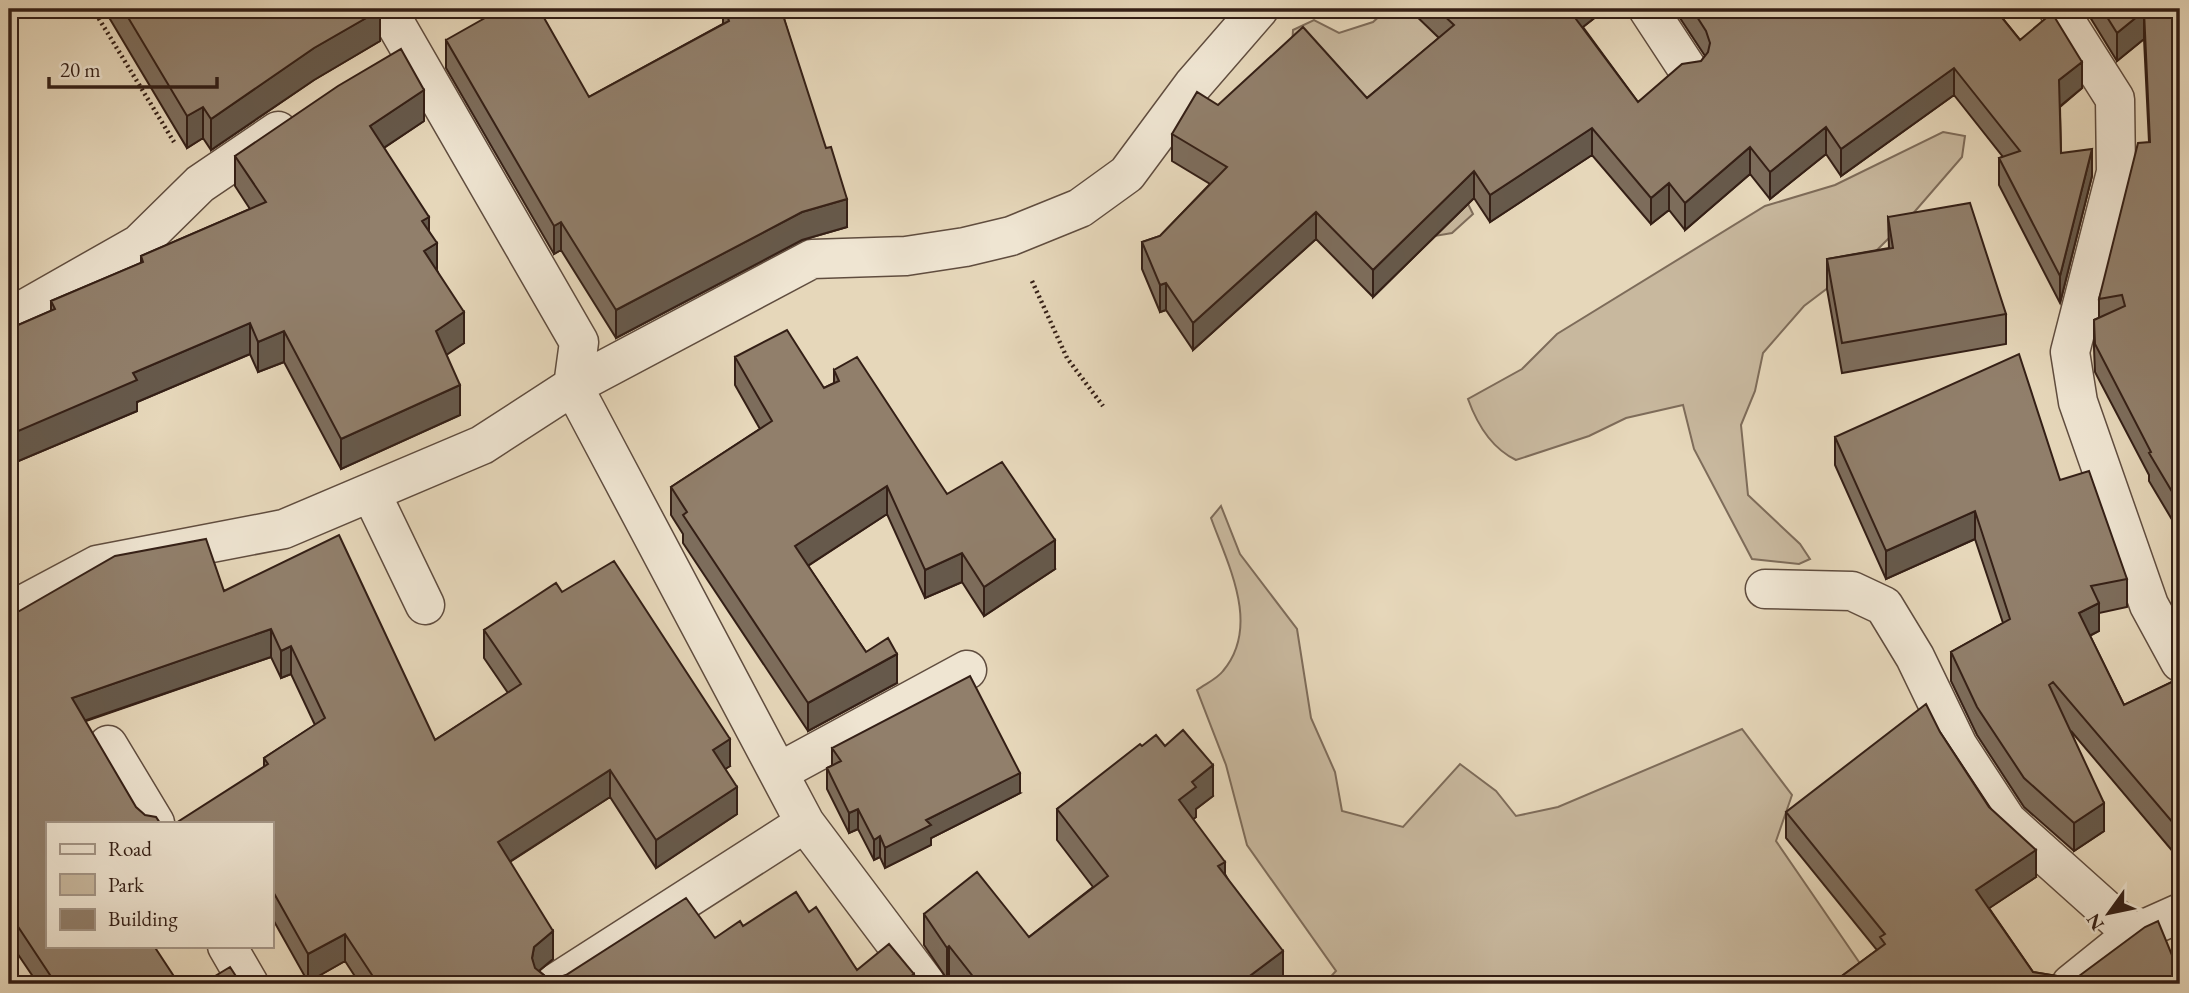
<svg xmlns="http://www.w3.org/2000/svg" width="2189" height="993" font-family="'EB Garamond',serif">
<rect width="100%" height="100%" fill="#e6d7ba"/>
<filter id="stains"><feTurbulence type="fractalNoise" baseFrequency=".00286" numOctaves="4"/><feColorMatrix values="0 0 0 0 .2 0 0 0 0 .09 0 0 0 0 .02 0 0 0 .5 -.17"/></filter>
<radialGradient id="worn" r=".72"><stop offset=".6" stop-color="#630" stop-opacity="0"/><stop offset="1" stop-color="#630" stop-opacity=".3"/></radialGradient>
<path fill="#c8b89e" stroke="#7e6c5a" stroke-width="2" d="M1400 9H1413L1433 20 1446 47 1460 188 1473 214 1452 233 1435 236 1372 111 1352 81 1315 54 1292 48 1293 30 1314 20 1339 33 1373 22 1384 12Z
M1943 132 1965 136 1962 157 1910 217 1874 253 1804 306 1763 353 1755 391 1741 425 1748 495 1800 544 1810 559 1799 564 1752 559 1694 449 1683 405 1626 418 1589 436 1516 460C1491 448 1477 424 1468 399L1522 369 1557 334 1765 206 1835 185Z
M1221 506 1240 554 1297 629 1311 718 1335 772 1342 811 1403 827 1460 764 1496 791 1516 816 1558 807 1742 729 1792 795 1776 841 1870 978 1862 984H1324L1336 971 1247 845 1226 765 1197 690C1205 684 1217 679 1223 671 1261 626 1228 565 1211 518Z"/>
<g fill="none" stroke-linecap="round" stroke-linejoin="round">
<g stroke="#604d3f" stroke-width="41">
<path id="minor" d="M387 9 579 342 573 386 805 823 926 984
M1648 9 1688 70
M2058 9 2115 99 2116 172 2070 352 2078 402 2149 605 2180 662
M28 307 139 244 200 184 278 131
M371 493 425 605
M1765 589 1852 591 1884 606 1915 657 1958 746 2007 821 2133 934
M9 612 97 565 284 529 482 445 573 386 812 259 906 256 965 247 1011 236 1080 208 1127 174 1193 85 1259 9
M108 745 155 823
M779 772 967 670
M227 946 249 984
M554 984 805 823
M2071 984 2133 934 2180 913"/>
</g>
<path stroke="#341f16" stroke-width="4.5" stroke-dasharray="2 3.5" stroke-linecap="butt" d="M93 9 174 142
M1032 281 1067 358 1103 406"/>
<use href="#minor" stroke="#efe5d2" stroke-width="38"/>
</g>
<path fill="#7d6d5c" stroke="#341f16" stroke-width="2" d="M104 9H380V41L314 80 211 150 203 138 187 148Z
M723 9H781L847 227 802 240 616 338 561 250 554 254 446 68V40L589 97 723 24Z
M1409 9H1606L1583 27 1638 102 1701 61 1705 56 1674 9H1995L2020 40 2082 88 2060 107 2061 153 2092 176 2060 303 1999 185V158L2003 157 1954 95 1841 176 1826 154 1770 199 1750 174 1685 230 1669 210 1651 224 1592 155 1490 222 1474 198 1373 297 1316 239 1193 350 1166 310 1160 312 1142 269V242L1160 236 1210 184 1172 161V134L1218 105 1367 98 1439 38Z
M2085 9H2180V533L2149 481V475L2095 372 2094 348V320L2099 318V299L2149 142 2144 39 2117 61Z
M424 121 384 148 429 231 437 270 464 343 446 354 460 415 341 469 284 362 258 372 250 354 137 402V411L9 465V329L51 311V301L141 263V256L250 209 235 186V156Z
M1888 217 2006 314V344L1842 373 1827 289V259L1889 248Z
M735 357 824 388 834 383V370L947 494 1055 569 984 616 962 582 925 598 887 514 808 566 866 652 897 683 808 731 683 543V534L671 515V487L760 429 735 385Z
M1835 437 2060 480 2127 579V607L2099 613V631L2090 636 2124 705 2180 678V860L2071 731 2104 831 2074 851 2024 807 1977 735 1951 681V652L2003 623 1975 539 1886 579 1835 465Z
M224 591 435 740 508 693 484 658V630L562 592 730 766 725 769 737 814 656 868 610 797 510 862 553 959 539 971 545 976 556 978 715 938 743 926 809 912 857 970 914 984H360L345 961 308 982 271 916V823L264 766V758L315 725 291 674 281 678 271 657 86 721 47 823 179 984H38L9 941V617Z
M1940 732 2036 877 1989 908 2033 972 2075 979 2174 984H1831L1877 950 1786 838V812Z
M1142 746H1165L1213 796 1196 809V817L1193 819 1225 874 1283 982 1279 984H955L949 977 947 979 924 945V914L1029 937 1093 887 1057 840V809Z
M832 748 1020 793 931 838V845L885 868 880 857 874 860 858 829 849 833 827 789V768L832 766Z"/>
<path fill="#66594b" stroke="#341f16" stroke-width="2" d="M1573 9H1606L1570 37V11Z
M380 10V41L314 80 211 150V119L314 48Z
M2144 11V39L2117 61V33Z
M2082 62V88L2059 107V80Z
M1954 68V95L1841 176V149Z
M424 90V121L370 157V126Z
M203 107V138L187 148V116Z
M1826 127V154L1770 199V172Z
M1592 128V155L1490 222V195Z
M1750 147V174L1685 230V203Z
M2092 149V176L2060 303V276Z
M1474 171V198L1373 297V270Z
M1669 183V210L1651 224V198Z
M847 199V227L802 240 616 338V310L802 212Z
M1316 212V239L1193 350V323Z
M429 217V247L422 221Z
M561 222V250L554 254V226Z
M437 243V273L424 251Z
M1166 283V310L1160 312V285Z
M464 312V343L436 362V331Z
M250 323V354L137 402V411L9 465V435L133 373Z
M284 331V362L258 372V342Z
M460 385V415L341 469V439Z
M887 486V514L795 574V546Z
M1975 511V539L1886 579V551Z
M1055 540V569L984 616V587Z
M962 553V582L925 598V570Z
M2099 603V631L2079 641V613Z
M271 629V657L72 725V698Z
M291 646V674L281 678V651Z
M897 654V683L808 731V703Z
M730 739V766L713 777V750Z
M1213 765V796L1196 809V817L1179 830V800L1192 782Z
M610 770V797L498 869V842Z
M1020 773V793L931 838V845L885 868V848L926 820Z
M737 787V814L656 868V840Z
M2104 803V831L2074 851V823Z
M858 809V829L849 833V813Z
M880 836V857L874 860V840Z
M2036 850V877L1976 917V890Z
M1225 862V892L1218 866Z
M553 931V959L534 975 532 958 534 947Z
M345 934V961L308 982V954Z
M949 946V977L947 979V948Z
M1283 951V982L1279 984H1239Z
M914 974V984H900Z"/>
<path fill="#917f6b" stroke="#341f16" stroke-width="2" d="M123 9H380V10L314 48 211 119 203 107 187 116Z
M501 9H539L589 97 729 21 725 9H781L826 148 831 147 847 199 802 212 616 310 561 222 554 226 446 40Z
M1437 9H1573L1570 11 1638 102 1682 64 1701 61 1708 52 1710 43 1706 31 1692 9H1995L2020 40 2052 13 2082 62 2059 80 2061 153 2092 149 2060 276 1999 158 2020 151 1954 68 1841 149 1826 127 1770 172 1750 147 1685 203 1669 183 1651 198 1592 128 1490 195 1474 171 1373 270 1316 212 1193 323 1166 283 1160 285 1142 242 1160 236 1227 167 1172 134 1197 92 1218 105 1303 27 1367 98 1454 25Z
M2102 9H2180V505L2149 453 2151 452 2095 344 2094 320 2125 306 2122 295 2099 299 2138 143 2150 142 2144 11 2117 33Z
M401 49 424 90 370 126 429 217 422 221 437 243 424 251 464 312 436 331 460 385 341 439 284 331 258 342 250 323 133 373 137 380 9 435V329L55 309 51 301 143 262 141 256 266 202 235 156 338 86Z
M1970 203 2006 314 1842 343 1827 259 1893 248 1888 217Z
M787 330 824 388 839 381 834 370 857 357 947 494 1002 462 1055 540 984 587 962 553 925 570 887 486 795 546 866 652 888 638 897 654 808 703 683 515 687 512 671 487 772 421 735 357Z
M2019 354 2060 480 2089 471 2127 579 2091 586 2099 603 2079 613 2124 705 2180 678V831L2053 682 2049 685 2104 803 2074 823 2024 778 1977 707 1951 652 2010 619 1975 511 1886 551 1835 437Z
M339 535 435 740 521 684 484 630 556 583 562 592 614 561 730 739 713 750 737 787 656 840 610 770 498 842 553 931 534 947 532 958 535 968 545 976 556 978 566 975 686 898 715 938 740 921 743 926 796 892 809 912 816 907 857 970 889 944 914 974 900 984H378L345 934 308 954 271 888V823H176L268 764 264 758 325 718 291 646 281 651 271 629 72 698 136 807 145 815 156 817 160 823H47V946H154L179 984H56L9 913V617L115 556 206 539 224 591Z
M970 676 1020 773 926 820 931 825 885 848 880 836 874 840 858 809 849 813 827 768 841 761 832 748Z
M1926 704 1940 732 1989 807 2036 850 1976 890 2033 972 2075 979 2145 927 2158 921 2174 960 2173 984H1831L1885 944 1880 937 1885 934 1786 812Z
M1183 730 1213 765 1192 782 1196 787 1179 800 1225 862 1218 866 1283 951 1239 984H979L949 946 947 948 924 914 977 872 1029 937 1108 876 1057 809 1140 744 1142 746 1156 735 1165 746Z
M230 967 241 984H202Z"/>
<rect width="2189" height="993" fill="none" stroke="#e6d7ba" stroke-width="35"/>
<rect x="10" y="10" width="2168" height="972" fill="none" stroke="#341f16" stroke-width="3.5"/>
<rect x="18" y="18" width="2154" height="958" fill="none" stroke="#341f16" stroke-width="2"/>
<rect x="46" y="822" width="228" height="126" fill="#efe5d2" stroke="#a49687" stroke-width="2"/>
<rect x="60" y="844" width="35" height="10" fill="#efe5d2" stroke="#a49687" stroke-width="2"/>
<text x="108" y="856" font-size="21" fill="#341f16">Road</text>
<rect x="60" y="874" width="35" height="21" fill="#c8b89e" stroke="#a49687" stroke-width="2"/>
<text x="108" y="892" font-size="21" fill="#341f16">Park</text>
<rect x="60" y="909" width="35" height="21" fill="#917f6b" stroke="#a49687" stroke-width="2"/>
<text x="108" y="926" font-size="21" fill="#341f16">Building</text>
<g transform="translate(2109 913) rotate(237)" stroke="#efe5d2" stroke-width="5" paint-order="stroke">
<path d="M0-5L12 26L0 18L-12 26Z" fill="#341f16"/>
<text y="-10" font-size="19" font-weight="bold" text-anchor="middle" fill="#341f16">N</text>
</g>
<path d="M49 77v10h168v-10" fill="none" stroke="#341f16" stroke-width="3.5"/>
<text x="60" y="77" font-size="21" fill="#341f16" stroke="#efe5d2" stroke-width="5" paint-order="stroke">20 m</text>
<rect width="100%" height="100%" filter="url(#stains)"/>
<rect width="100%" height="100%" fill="url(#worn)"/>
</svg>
